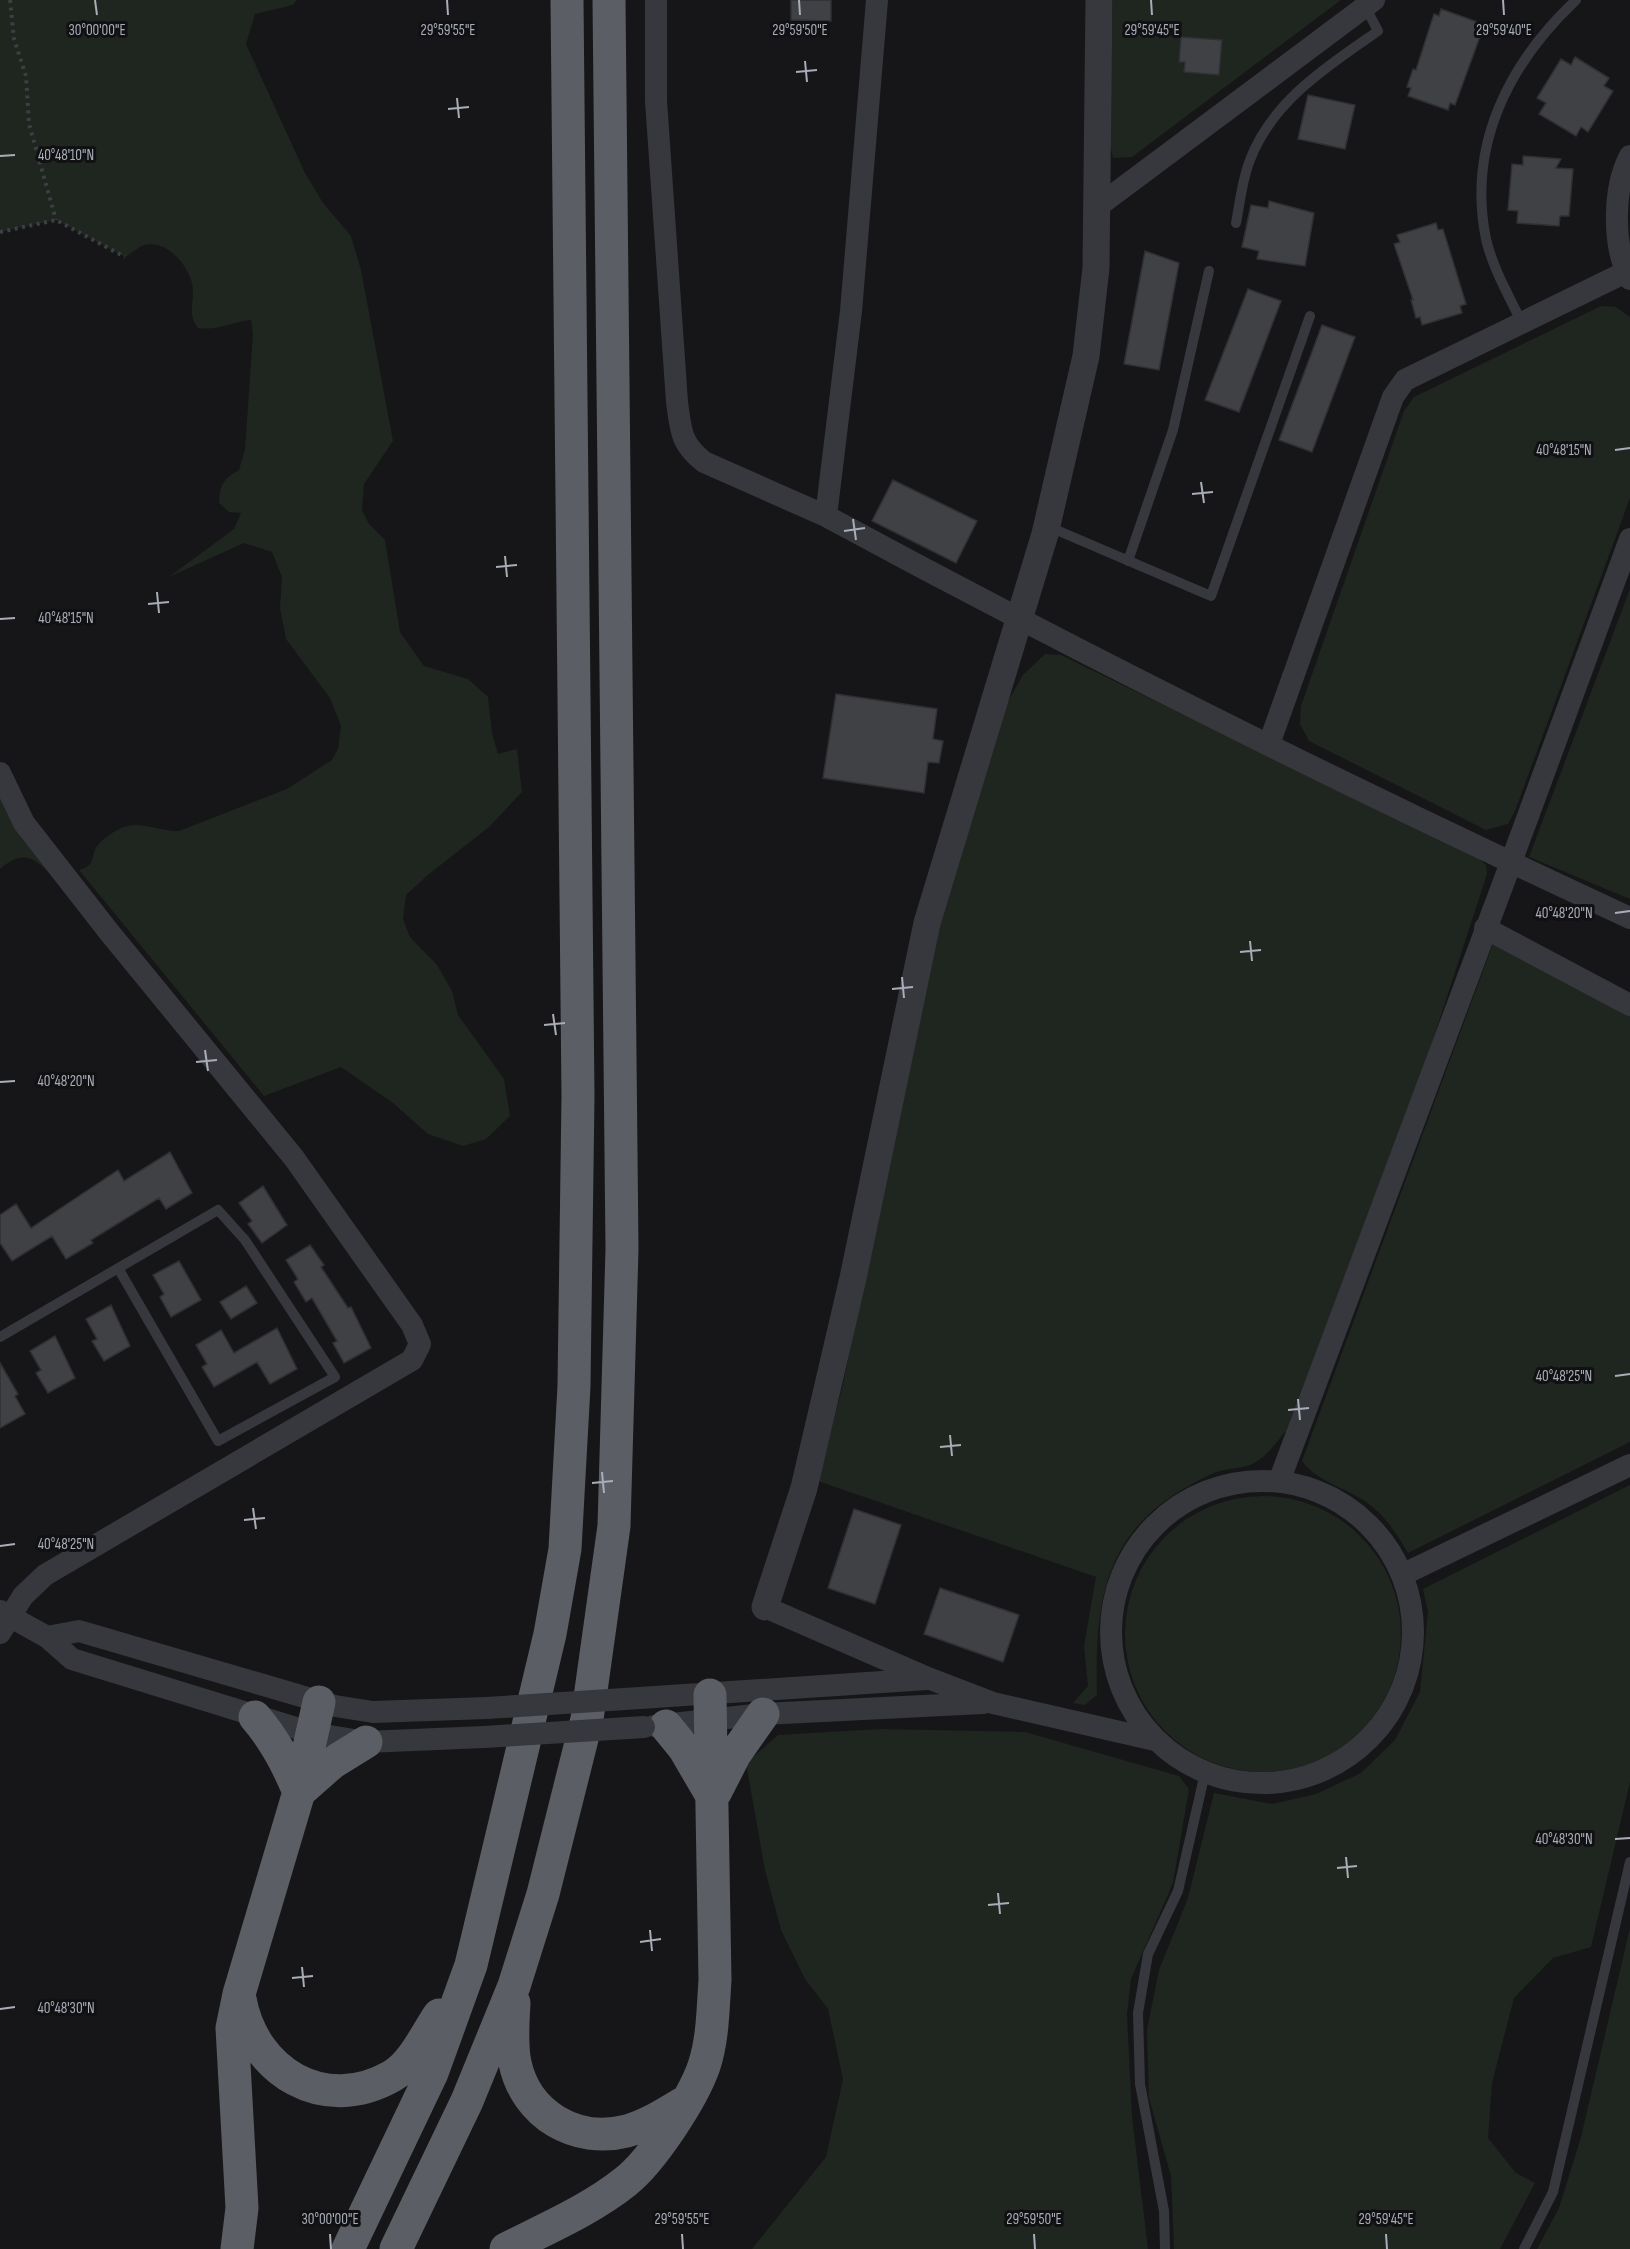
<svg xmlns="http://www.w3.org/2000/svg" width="1630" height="2249" font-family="'Sofia Sans Condensed',sans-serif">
<rect width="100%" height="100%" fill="#161618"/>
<path fill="#1e261f" d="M0 0H297L293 5 255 14 246 44 305 173 323 203 351 236 361 270 393 441 364 484 362 510 369 524 385 540 400 632 424 666 468 679 488 697 492 733 498 754 517 749 522 792 489 827 429 874 406 895 403 919 410 937 437 965 452 991 458 1015 504 1079 510 1116 486 1139 463 1146 428 1134 393 1103 341 1067 264 1096 79 870C96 866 90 857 97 846 103 838 118 828 128 826 143 822 163 832 179 831L287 789 332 760 338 749 341 726 330 698 286 639 280 608 282 577 272 552 244 543 169 577 234 529 241 513 229 512 219 503C220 485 223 479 239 470L245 449 253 334 251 320C232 322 218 331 198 328 186 312 196 300 192 283 187 264 167 240 145 245 139 246 131 254 125 257L56 220 0 232Z
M1113 0H1341L1132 157 1113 158 1109 139Z
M1601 306 1616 307 1630 317V498L1515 811 1508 824 1486 830 1309 741 1300 724 1301 706 1404 411 1414 397Z
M1630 589V899L1529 857Z
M1045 654 1061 655 1479 859 1486 865 1487 874 1429 1052 1286 1431C1275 1444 1266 1458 1250 1465 1239 1469 1225 1468 1214 1473 1109 1520 1094 1587 1097 1695L1085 1705 1073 1703 1088 1686 1084 1646 1096 1577 818 1481 843 1384 936 930 1000 715 1023 675Z
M0 791 69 890C41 871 33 841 0 869Z
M1494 941 1630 1015V1442L1408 1553C1397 1534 1385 1515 1366 1502 1345 1487 1317 1482 1302 1461Z
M1630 1485V1782L1591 1947 1553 1958 1514 1998 1492 2083 1488 2138 1516 2173 1535 2183 1500 2249H1174L1171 2176 1149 2098 1147 2030 1159 1970 1188 1898 1214 1793 1272 1804 1316 1794 1361 1773 1395 1740 1420 1692 1428 1612 1423 1589Z
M1125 1634a138 138 0 1 1 276 0a138 138 0 1 1-276 0Z
M880 1729 1025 1732 1179 1776 1189 1789 1173 1883 1131 1979 1127 2014 1132 2117 1148 2249H752L826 2157 843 2079 828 2009 805 1979 781 1930 765 1870 746 1763 778 1735Z
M1630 1928V2249H1537L1559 2208 1581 2137Z"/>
<path fill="#404145" stroke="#303034" stroke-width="1.5" d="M791 0H831V21L791 20Z
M1441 9 1480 23 1478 30 1482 31 1455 105 1450 103 1448 110 1408 96 1411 88 1407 87 1413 69 1416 70 1434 14 1439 16Z
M1181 37 1222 40 1219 75 1184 72 1185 62H1179Z
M1575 57 1609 78 1604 86 1613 91 1588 132 1581 127 1576 136 1539 114 1546 103 1537 98 1561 59 1571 65Z
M1308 95 1355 105 1345 149 1298 139Z
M1523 156 1561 159 1556 168 1573 169 1569 216H1560L1559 226 1517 223 1518 211 1508 210 1512 164 1523 165Z
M1269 201 1314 213 1305 266 1257 259 1259 251 1242 247 1251 205 1268 208Z
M1436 223 1438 230 1443 229 1466 304 1460 306 1462 313 1422 325 1420 317 1416 318 1411 300H1413L1394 244 1400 242 1397 235Z
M1145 251 1179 263 1159 370 1124 364Z
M1248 289 1281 301 1239 412 1205 400Z
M1322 325 1355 337 1312 452 1279 440Z
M893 480 977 521 956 563 872 521Z
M836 694 937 709 933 739 943 741 939 763 928 762 924 793 823 778Z
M170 1152 192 1193 166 1209 159 1198 91 1240 93 1243 66 1259 52 1236 12 1261 0 1243V1215L16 1204 31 1228 118 1170 124 1181Z
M263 1186 287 1225 262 1243 248 1224 252 1221 239 1203Z
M310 1245 324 1265 321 1267 348 1308 351 1307 371 1348 344 1363 333 1343 337 1341 312 1298 306 1302 294 1282 298 1279 286 1260Z
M179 1261 201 1300 171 1317 160 1297 164 1294 153 1275Z
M246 1286 257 1303 231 1319 220 1302Z
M111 1305 130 1346 104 1361 92 1341 97 1339 86 1319Z
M277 1328 297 1369 270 1384 257 1362 214 1387 202 1367 207 1364 196 1345 221 1330 234 1353Z
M55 1336 75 1378 48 1393 36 1373 41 1370 30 1351Z
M0 1363 18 1394 15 1396 25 1414 0 1428Z
M854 1509 901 1525 875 1604 828 1588Z
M940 1588 1019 1615 1003 1662 924 1634Z"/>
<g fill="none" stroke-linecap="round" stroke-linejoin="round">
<path stroke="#3d3f44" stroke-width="4" stroke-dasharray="3 4.5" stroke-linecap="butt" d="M10 0 14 39 26 76 29 124 56 220
M0 232 56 220 125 257"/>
<path stroke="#37383d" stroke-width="10" d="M1236 223C1240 202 1242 180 1250 160 1272 101 1329 65 1378 31L1365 6
M1522 323C1509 296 1493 269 1486 239 1467 145 1509 63 1576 0
M1047 526 1211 596 1310 316
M1128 561 1173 430 1209 271
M0 1337 218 1210 245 1240 335 1377 218 1441 118 1268
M1165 2249 1164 2211 1140 2084 1138 2013 1148 1954 1178 1891 1205 1773
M1524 2249 1553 2192 1630 1862"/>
<path stroke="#37383d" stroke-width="22" d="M656 0V101L677 402C681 430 680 443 704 462L826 516
M877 0 851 311 826 516C1090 659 1358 792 1630 918
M1630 156C1613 188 1612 246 1630 279
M1097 207 1374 0
M1269 744 1393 397 1405 380 1626 272
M0 773 24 823 109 932 294 1158 412 1325 420 1344 412 1360 45 1575 23 1596 0 1633
M1485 928 1630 1005
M1280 1479C1399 1166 1515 853 1630 539
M1111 1632a151 151 0 1 1 302 0a151 151 0 1 1-302 0Z
M1404 1574 1630 1465
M765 1607 928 1678 993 1703 1155 1740
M0 1611 47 1637 72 1659 312 1733 366 1742 484 1737
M47 1637 79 1631 335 1706 373 1712 487 1708
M655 1697 927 1679
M654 1726 763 1714 983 1703"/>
<path stroke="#37383d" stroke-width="27" d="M765 1607 804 1488 853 1278 927 923 1045 534 1086 356 1096 268 1099 0"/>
<path stroke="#5b5e65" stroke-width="33" d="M255 1717C275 1740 287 1764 299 1792L332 1763 366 1742
M666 1726 684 1748 712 1796
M715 1793 735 1754 763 1714
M240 1999C253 2072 324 2115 392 2076 413 2064 426 2034 439 2015
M514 2003C513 2022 511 2044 515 2063 526 2115 576 2144 627 2131 648 2125 667 2113 685 2102
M237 2249 242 2208 232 2028 239 1994 299 1792 319 1702
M348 2249 432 2073 471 1965 550 1634 565 1549 574 1386 578 1096 567 0
M396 2249 467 2101 514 1986 543 1894 587 1719 614 1526 622 1249 609 0
M506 2249C545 2229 590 2210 625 2182 652 2161 693 2098 704 2066 713 2039 713 2008 715 1980L710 1695"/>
<path stroke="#37383d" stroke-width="22" d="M487 1708 655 1697
M484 1737 644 1727"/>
</g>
<path fill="none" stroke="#a8adb8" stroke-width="2" d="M95 0 97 15M447 0 448 15M799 0 800 15M1151 0 1152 15M1503 0 1504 15M805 61 807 82M796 72 817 70M457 98 459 118M448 109 469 107M0 156 15 155M1615 450 1630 448M1201 482 1204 503M1192 494 1213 492M853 519 856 540M844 531 865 528M505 556 507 577M496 567 517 565M157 592 159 613M148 604 169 602M0 619 15 618M1615 913 1630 911M1250 941 1252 961M1240 952 1261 950M902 977 904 998M892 989 913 987M553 1014 556 1035M544 1025 565 1023M205 1050 208 1071M196 1062 217 1060M0 1082 15 1081M1615 1376 1630 1374M1298 1399 1300 1420M1288 1410 1309 1408M950 1435 952 1456M940 1447 961 1445M602 1472 604 1493M592 1483 613 1481M253 1508 256 1529M244 1520 265 1518M0 1546 15 1544M1615 1839 1630 1838M1346 1857 1348 1878M1337 1868 1357 1866M998 1893 1000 1914M988 1905 1009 1903M650 1930 652 1951M640 1942 661 1939M302 1967 304 1987M292 1978 313 1976M0 2009 15 2007M330 2234 331 2249M682 2234 683 2249M1034 2234 1035 2249M1386 2234 1387 2249"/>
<g font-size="15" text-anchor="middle" fill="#a8adb8" stroke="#111113" stroke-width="6" stroke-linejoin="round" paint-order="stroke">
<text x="97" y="35">30°00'00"E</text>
<text x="448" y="35">29°59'55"E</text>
<text x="800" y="35">29°59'50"E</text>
<text x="1152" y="35">29°59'45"E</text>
<text x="1504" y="35">29°59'40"E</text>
<text x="66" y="160">40°48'10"N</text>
<text x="1564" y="455">40°48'15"N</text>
<text x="66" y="623">40°48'15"N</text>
<text x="1564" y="918">40°48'20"N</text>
<text x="66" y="1086">40°48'20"N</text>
<text x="1564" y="1381">40°48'25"N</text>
<text x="66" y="1549">40°48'25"N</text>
<text x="1564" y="1844">40°48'30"N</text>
<text x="66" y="2013">40°48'30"N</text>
<text x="330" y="2224">30°00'00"E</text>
<text x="682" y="2224">29°59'55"E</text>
<text x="1034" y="2224">29°59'50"E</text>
<text x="1386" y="2224">29°59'45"E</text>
</g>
</svg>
